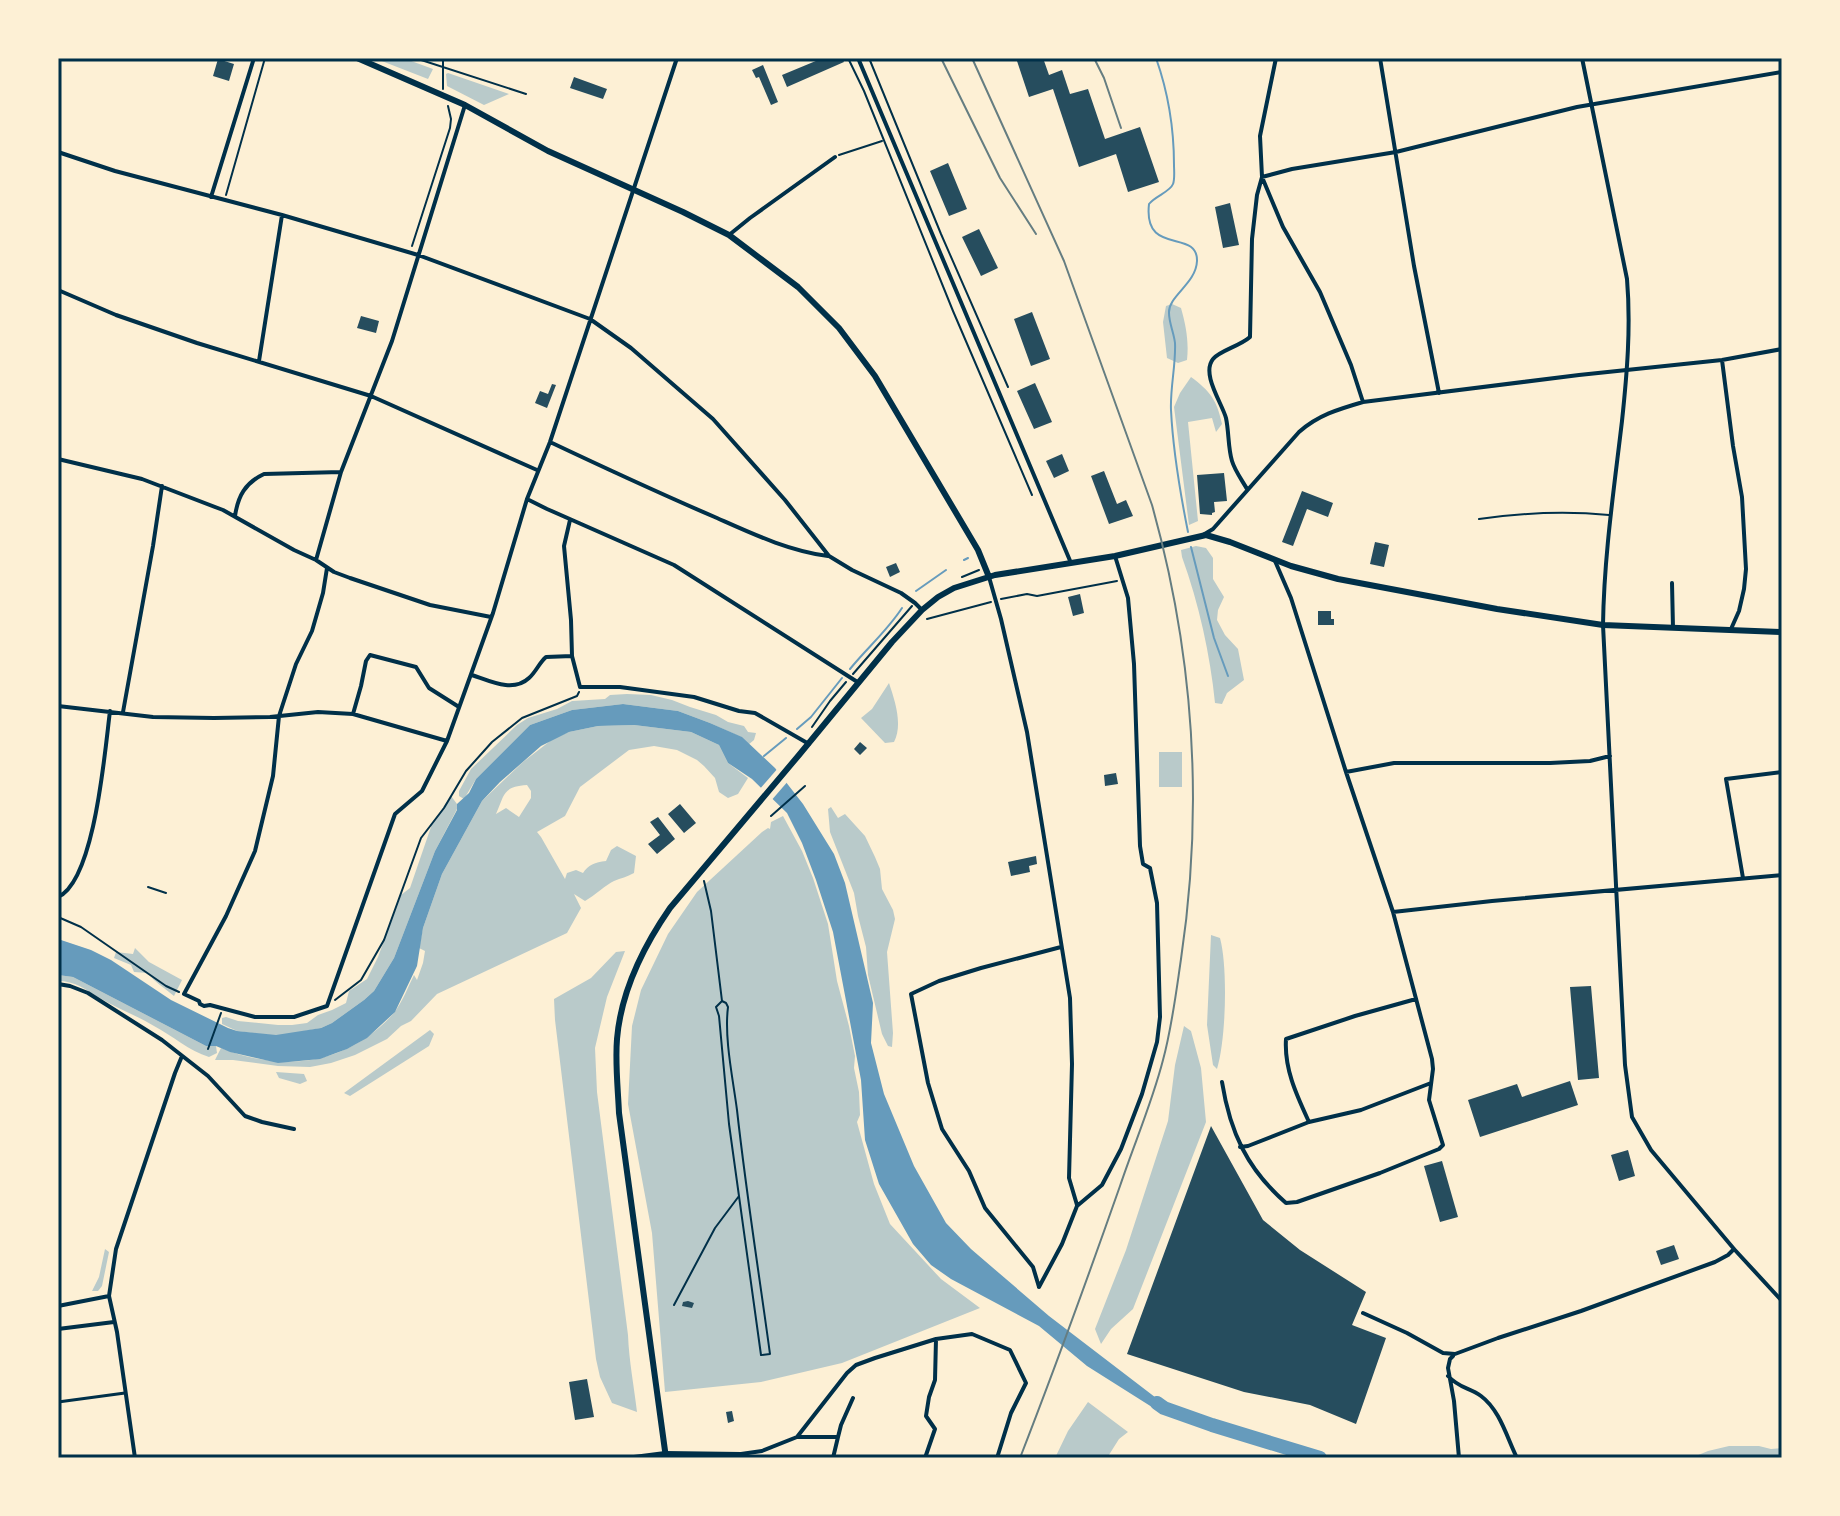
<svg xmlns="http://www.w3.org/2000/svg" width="1840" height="1516" font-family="Commissioner,sans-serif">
<rect width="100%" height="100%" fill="#fdf0d5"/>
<path fill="#b9caca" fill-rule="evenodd" d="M374 58H403L433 69 428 79Z
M448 73 509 94 484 105 447 86 446 74Z
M1172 304 1181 308C1186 326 1189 341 1187 360L1178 363 1167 358 1163 322 1166 306Z
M1191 377C1210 391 1217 400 1222 424L1216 432 1212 418 1188 422 1198 521 1189 525 1174 407 1180 393Z
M1196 546 1206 548 1213 558V579L1224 597 1218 610 1217 620 1225 635 1238 649 1244 680 1227 693 1222 704 1215 703C1210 654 1199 604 1182 557L1181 550Z
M889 683C895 701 903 725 894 742L885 743 861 718 872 709Z
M627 694 651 695 672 700 690 707 716 715 728 722 744 726 748 732 756 733 754 740 748 745 741 737 710 723 678 711 623 704 572 710 530 725 476 779 464 799 459 796V791L471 769 517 725 528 718 557 709 572 701 605 699 610 695Z
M634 725 691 732 719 745 728 763 748 778 738 794 728 798 719 792 715 778 704 766 697 760 677 750 654 746 629 750 580 787 565 816 537 832 541 837 565 879 567 873 576 870 583 873C588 865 595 862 606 861L611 850 617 846 636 856 634 873C627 877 621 878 614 881 607 884 594 896 585 901L574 894 581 908 567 933 437 994 411 1021 401 1026 387 1039 355 1055 331 1063 310 1067 278 1066 233 1060H215L221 1048C283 1073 347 1065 393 1014 402 1003 408 987 414 975L417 980 423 963 425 951 419 948 423 928 442 874 482 801 523 762 554 738 569 732 598 726ZM527 785 531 791V798L519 817 506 808 496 814C505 793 503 787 527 785Z
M1159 752H1182V787H1159Z
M451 796 457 804V809L435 851 394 958 374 991 364 1000 332 1023 321 1028 284 1035H269L237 1031 222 1024V1018L226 1017 238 1021 278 1025H292L307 1023 318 1015 332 1010 346 1003 349 991 367 979 378 957 401 895 410 888 432 824Z
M831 807 838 818 845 814 865 836 875 857 880 869 882 889 893 910 895 919 887 952 893 1033 892 1047 888 1046 882 1034 868 975 866 947 858 916 854 893 830 832 828 809Z
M783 816 802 851 813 878 828 924 837 981 849 1026 855 1056 854 1068 859 1092 860 1115 857 1122 874 1184 890 1224 941 1279 980 1308 842 1363 761 1382 665 1392 652 1233 628 1104 632 1026 641 990 668 934 697 892 762 832 768 828 770 829 771 822Z
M1211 935 1220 938C1228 967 1226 1040 1217 1069L1213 1065 1207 1025Z
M135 948 149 962 182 980 174 996C165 988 155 983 148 973L134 972 131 965 114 958 116 952 133 954Z
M625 951 607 997 595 1048 597 1092 628 1335C629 1361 634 1386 637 1412L612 1403 600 1377 596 1359 555 1020 554 999 591 978 616 952Z
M58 975 73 977 206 1046H216L217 1053 209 1057C189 1051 173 1036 154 1026 136 1015 116 1008 98 997 85 989 75 981 58 981Z
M1184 1026 1191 1031 1201 1068 1206 1122 1133 1309 1111 1329 1101 1344 1095 1329 1126 1250 1168 1121 1175 1065Z
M430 1030 434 1034 429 1046 350 1096 344 1093Z
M276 1072 304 1074 307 1081 300 1084 279 1078Z
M105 1249 109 1252 102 1286 98 1291H92L99 1277Z
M1088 1402 1128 1432 1119 1439 1107 1458H1055L1068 1431Z
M1729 1446H1759L1771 1449 1782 1448V1458H1691L1708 1451Z"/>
<path fill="#669bbc" d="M623 704 678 711 710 723 742 737 775 768 803 804 834 854 845 883 873 1003 871 1043 884 1094 914 1166 946 1223 971 1249 1049 1316 1181 1417 1163 1414 1087 1366 1039 1326 951 1279 931 1265 913 1244 879 1184 865 1140 861 1080 833 932 816 880 802 843 787 813 752 779 728 763 719 745 691 732 634 725 598 726 569 732 541 746 500 782 482 801 442 874 423 928 417 966 395 1012 367 1038 347 1049 320 1059 278 1063 230 1052 216 1046H206L73 977 58 975V939L91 950 111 960 171 1000 228 1028 237 1031 276 1035 321 1028 332 1023 364 1000 374 991 394 958 435 851 457 810V804L469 793 476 779 530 725 572 710Z"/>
<path fill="#fdf0d5" d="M779 767 789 780 770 802 758 791Z"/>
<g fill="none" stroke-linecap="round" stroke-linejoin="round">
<path stroke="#669bbc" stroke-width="2" d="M1156 58C1168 92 1174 129 1174 165 1174 170 1175 179 1173 184 1170 192 1155 196 1149 204 1143 257 1198 228 1197 261 1196 284 1168 296 1169 313 1169 323 1174 333 1175 343 1176 365 1170 388 1171 410 1173 451 1180 492 1188 532
M1191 547 1214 638 1228 676
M964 560 968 558
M916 591 946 570
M850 669C867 648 887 631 902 608
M797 729 811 717 842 678
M764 756 786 738"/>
<path stroke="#669bbc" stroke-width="14" d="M1157 1403 1164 1408 1212 1425 1320 1458"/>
</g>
<path fill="#264d5e" d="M823 58H842L844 62 787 87 782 75Z
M1016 58H1043L1049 75 1062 70 1070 94 1088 89 1105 139 1140 127 1159 182 1128 192 1116 154 1079 167 1053 89 1029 97Z
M218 59 234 64 229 81 213 76Z
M763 65 778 102 771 105 759 77 756 78 752 70Z
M574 77 607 89 603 99 570 88Z
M948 163 967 209 949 216 930 171Z
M1230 203 1239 245 1223 248 1215 207Z
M979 229 998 268 981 276 962 237Z
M1032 312 1050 359 1031 366 1014 319Z
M361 316 379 321 376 333 357 328Z
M1035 383 1052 422 1034 429 1017 391Z
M552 384 556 385 547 408 535 403 540 391 548 394Z
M1062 454 1069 471 1054 478 1046 461Z
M1104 471 1117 504 1126 500 1133 516 1109 524 1091 476Z
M1224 473 1227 501 1214 502 1215 512 1212 513V515L1200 514 1197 475Z
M1302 491 1333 503 1328 517 1307 509 1293 546 1282 542Z
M1375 542 1389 545 1384 567 1370 564Z
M896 563 900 572 890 577 886 567Z
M1080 594 1084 613 1073 616 1068 597Z
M1318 611H1331V619H1334V625H1318Z
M860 742 867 748 860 755 854 749Z
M1116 773 1118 784 1105 786 1104 775Z
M680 804 696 823 684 833 668 814Z
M658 817 675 839 657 854 648 844 660 835 650 822Z
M1036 856 1037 864 1029 866 1030 872 1011 876 1008 862Z
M1591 986 1599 1078 1578 1080 1570 987Z
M1570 1081 1578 1105 1480 1137 1468 1100 1517 1084 1522 1097Z
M1211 1126 1263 1220 1300 1250 1366 1292 1352 1325 1386 1338 1356 1424 1310 1405 1244 1392 1127 1354Z
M1628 1150 1635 1176 1619 1181 1611 1155Z
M1442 1161 1458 1217 1440 1222 1424 1166Z
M1674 1245 1679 1259 1661 1265 1656 1251Z
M688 1301 694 1303 692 1308 682 1306 683 1302Z
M587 1379 594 1417 575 1420 569 1382Z
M732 1411 734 1421 728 1423 726 1412Z"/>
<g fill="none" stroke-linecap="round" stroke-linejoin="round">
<path stroke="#003049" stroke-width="2" d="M415 58 526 94
M443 58V89
M848 58 864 91 953 311 1032 495
M869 58 941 234 1008 387
M839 155 882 141
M226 195 265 58
M412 246 450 128 451 119 448 106
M962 577 979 570
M1001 599 1027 594 1037 596 1117 581
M927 619 991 602
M853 674 912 606
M812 727 830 701 846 682
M771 816 805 786
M704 881 711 911 722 1001 726 1003 728 1007C724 1038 733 1079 737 1110 746 1192 759 1273 770 1354L761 1355 729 1124 719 1016 716 1007 722 1001
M148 887 166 893
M58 917 81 927 166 986 179 992
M335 1000 361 980 384 940 421 838 444 808 466 771 492 742 522 718 577 696 579 692
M208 1049 221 1013
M674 1305 715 1228 739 1196"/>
<path stroke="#003049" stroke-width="2" d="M1479 519C1521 513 1566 511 1609 515"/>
<path stroke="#003049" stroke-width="3" d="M58 1402 125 1393"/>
<path stroke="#003049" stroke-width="4" d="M1276 58 1260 136 1262 177 1283 227 1320 292 1351 365 1363 402
M1380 58 1414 266 1439 393
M58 152 115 171 282 215 418 255 590 319 631 348 713 419 785 500 829 556 852 570 901 593 915 603 922 610
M211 197 254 58
M729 235 750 218 835 157
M58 290 116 315 197 343 371 396 537 470
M1722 360 1733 446 1742 497 1746 569 1744 589 1739 611 1731 629
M259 361 282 215
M550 442C605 468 661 494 717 518 753 534 789 551 828 556
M58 459 142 479 223 510 294 550 316 560 334 572 350 578 430 605 491 617
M1247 489C1242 480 1235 471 1232 461 1228 448 1229 432 1226 418 1222 403 1201 374 1213 359 1219 351 1240 346 1250 337L1252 239 1257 195 1262 177 1292 169 1396 152 1577 107 1782 72
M527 499 547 509 674 565 859 683
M235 516C238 496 245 483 264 474L341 472
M570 520 564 546 571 620 572 656 580 687H620L694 697 739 711 755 713 809 744
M1203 535 1213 529 1299 432C1318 415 1339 409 1363 402L1579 375 1722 360 1782 349
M316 560 341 472 392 341 465 105
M327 568 323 593 312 631 296 664 279 716 273 776 255 851 226 916 184 994 199 1001 200 1004 204 1006 210 1005 255 1017H294L327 1006 395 814 422 791 447 741 493 613 527 499 550 442 677 58
M989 577 1001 619 1027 732 1070 998 1072 1064 1069 1178 1077 1205
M1672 583 1673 628
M1603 625 1625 1065 1632 1117 1651 1150 1734 1249 1782 1301
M472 675C490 681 513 693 529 678 536 672 539 663 546 657L572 656
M58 706 153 717 214 718 270 717 318 712 353 714 447 741
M123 712 153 546 162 486
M353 714 361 686 366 661 370 655 416 667 429 688 459 707
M1346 772 1394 763H1550L1590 761 1610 756
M1743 878 1726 779 1782 772
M58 897C95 881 105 749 110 711
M1393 912 1492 901 1782 875
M58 984 70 986 88 993 162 1040 208 1076 245 1116 262 1122 294 1129
M1222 1082C1230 1132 1247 1169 1286 1203L1297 1202 1380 1173 1439 1149 1443 1145 1429 1100 1433 1069 1432 1059 1393 912 1346 772 1291 598 1275 561
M1309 1122C1297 1096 1284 1069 1286 1039L1355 1016 1416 999
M1240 1147 1248 1146 1309 1122 1361 1110 1431 1083
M1039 1287 1062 1244 1077 1206 1102 1185 1121 1149 1142 1094 1157 1042 1160 1017 1157 903 1150 868 1143 864 1140 846 1134 664 1128 598 1115 556
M1039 1287 1033 1267 985 1208 969 1171 942 1129 928 1083 911 994 939 981 981 968 1061 947
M58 1306 109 1296
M1363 1313 1407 1333 1443 1353 1455 1354 1498 1338 1581 1311 1715 1262 1728 1255 1734 1249
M58 1329 114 1322
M1453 1356 1450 1359 1448 1368 1454 1401 1459 1458
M1448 1376C1460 1389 1469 1387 1481 1396 1500 1410 1507 1438 1517 1458
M797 1437 847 1373 856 1365 875 1358 936 1339 972 1334 1010 1350 1026 1383 1011 1413 997 1458
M838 1437 841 1425 853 1398
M135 1458 117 1332 109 1296 116 1249 175 1073 182 1056
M626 1458 665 1453 741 1454 762 1451 797 1437H838L833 1458
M925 1458 935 1429 926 1416 929 1397 935 1380 936 1339"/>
<path stroke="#003049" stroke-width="4" d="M858 58 1071 563
M1582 58 1627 279C1631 327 1627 374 1622 421 1614 489 1604 556 1603 625"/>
<path stroke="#003049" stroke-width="6" d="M357 58 465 105 548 151 683 212 729 235 798 287 839 328 875 376 978 550 989 577
M666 1458 619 1113C618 1089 615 1064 617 1039 621 991 643 947 670 908L799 755 892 642 922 610 938 597 954 588 995 575 1115 556 1206 535 1230 542 1291 566 1338 579 1497 609 1603 625 1782 632"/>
<path stroke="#657d81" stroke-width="2" d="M941 58 1000 178 1036 234
M972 58 1064 261 1152 505C1194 655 1204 805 1181 959 1176 993 1172 1027 1163 1060 1152 1103 1134 1144 1120 1186 1088 1277 1055 1368 1020 1458
M1094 58 1104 78 1121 128"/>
</g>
<rect width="1840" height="1516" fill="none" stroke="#fdf0d5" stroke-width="120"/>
<rect x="60" y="60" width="1720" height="1396" fill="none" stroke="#003049" stroke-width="3"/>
</svg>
